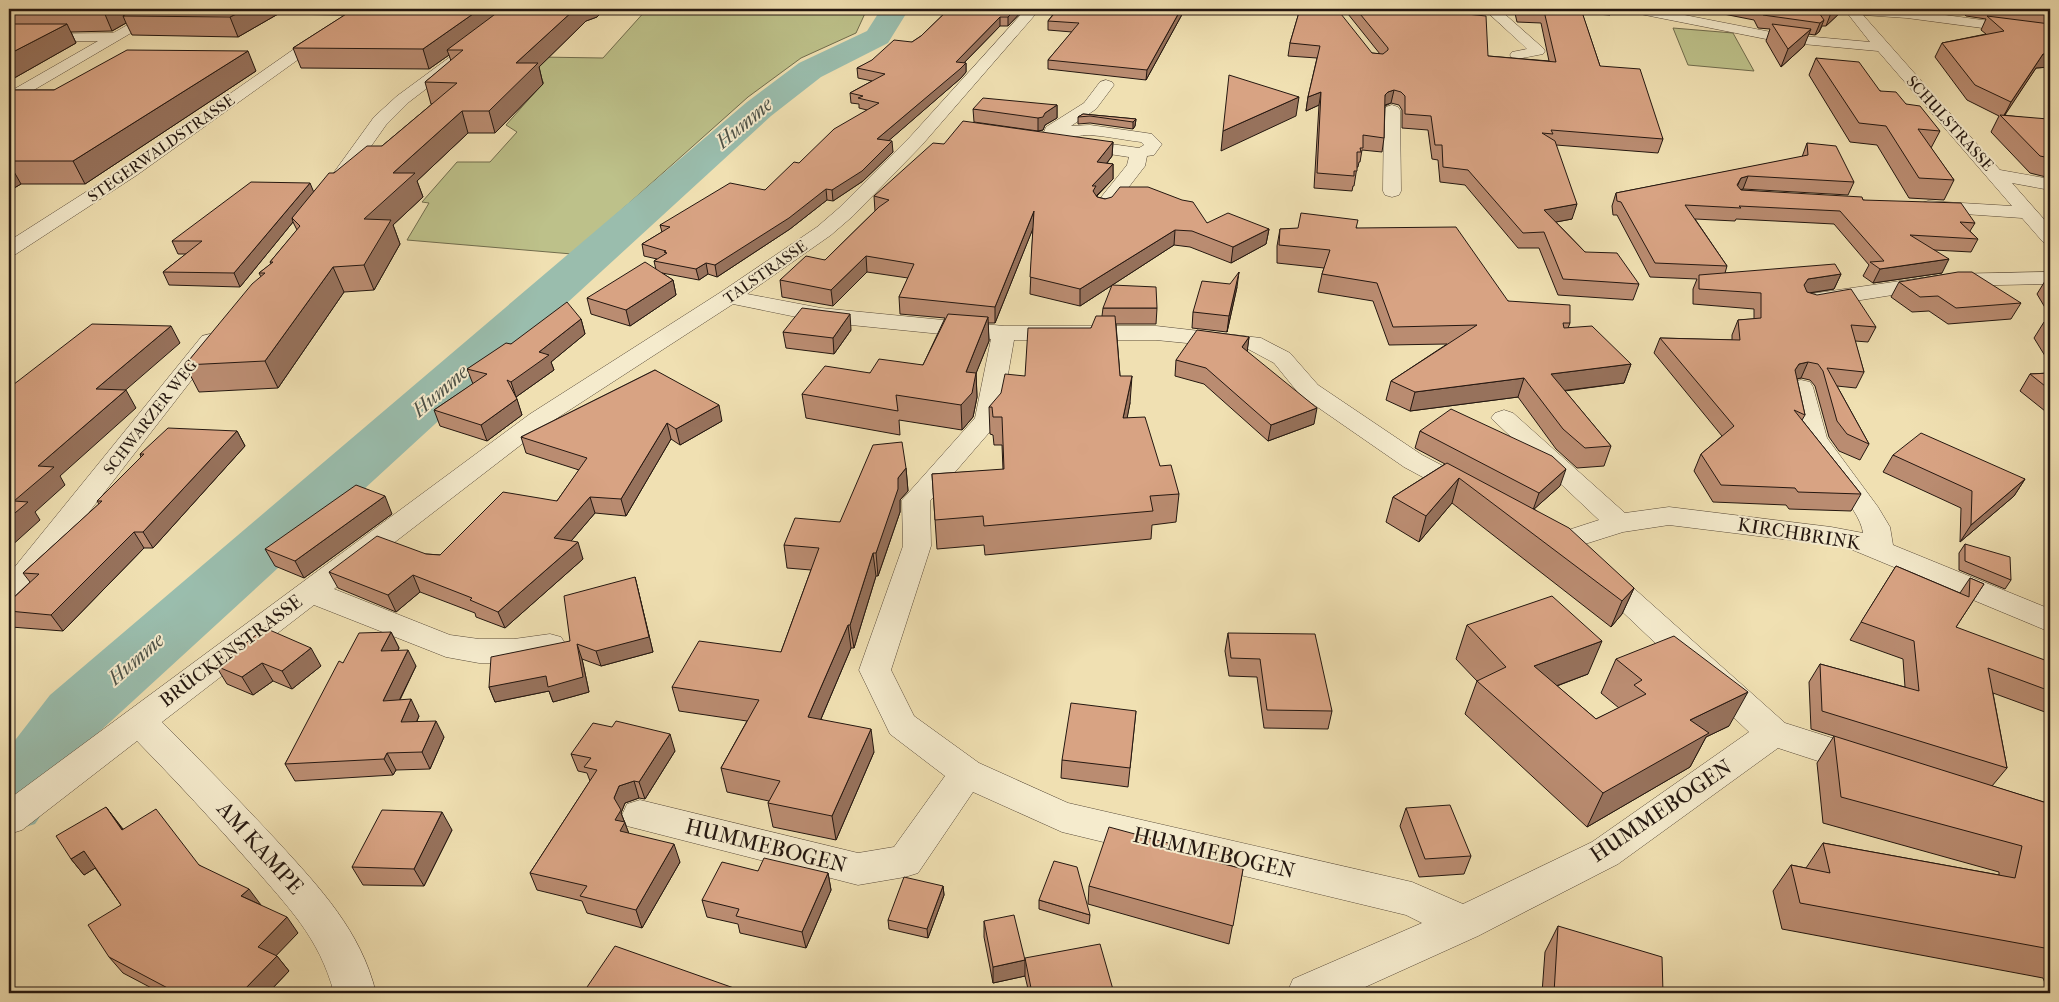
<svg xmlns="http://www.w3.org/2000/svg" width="2059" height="1002" font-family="'IM FELL French Canon',serif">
<rect width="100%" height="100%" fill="#f0e0b2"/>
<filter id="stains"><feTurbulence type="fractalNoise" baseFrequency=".004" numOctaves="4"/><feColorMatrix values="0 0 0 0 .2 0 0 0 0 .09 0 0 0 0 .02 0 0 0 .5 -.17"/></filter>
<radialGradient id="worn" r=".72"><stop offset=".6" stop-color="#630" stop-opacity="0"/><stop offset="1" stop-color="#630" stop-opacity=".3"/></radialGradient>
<path fill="#bdc18a" stroke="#706c4d" d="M647 9H867L856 33 801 58 748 97 572 254 407 240 429 203 422 202 457 162H490L517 132 506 125 544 82 442 80 473 56 603 58Z
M1673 28 1733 33 1754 71 1688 65Z"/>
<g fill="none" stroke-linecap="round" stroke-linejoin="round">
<path fill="#9abdad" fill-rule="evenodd" d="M881 9H909L888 43 821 77 771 116 98 733 35 824 9 832V748L50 695 747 102 799 63 867 31Z"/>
<g stroke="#574938" stroke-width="1">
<path id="minor" d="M156 9H172L15 101 9 103V92L98 41 9 42V34L113 33Z
M1026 9H1040L922 145 853 216 831 235 747 294 821 308 1004 326H1156L1261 338 1290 353 1318 385 1422 455 1476 483 1480 489 1476 495 1466 497 1456 495 1404 467 1300 395 1274 363 1248 349 1156 340H1014L1000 420 930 501 931 546 891 670 914 716 979 763 1068 803 1412 882 1463 904 1592 842 1749 732 1590 581 1585 574 1590 567 1600 564 1610 567 1785 723 1873 751 1878 761 1873 771 1861 775 1778 748 1618 864 1478 936 1352 993H1287L1293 979 1422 923 1406 915 1062 832 973 792 918 873 905 877 858 885 627 826 622 815 627 804 640 800 858 853 894 847 945 776 890 734 859 670 903 546 902 500 975 418 991 339 821 322 733 304 548 424 334 589 450 635 479 639H514L550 634 561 637 566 645 561 653 514 663H479L446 657 314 605 162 722C201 761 240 801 278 842 320 888 361 931 376 993H334C319 937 288 907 251 864 214 822 176 781 137 741L22 830 9 834V799L530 414 721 292 817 227 839 208 910 137Z
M1484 9H1499L1543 48 1545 51 1543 54 1517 59 1512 58 1510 55 1512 52 1527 49Z
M1628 9H1654L1781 34 1870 42 1844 9 1907 10 2050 29V37L1907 18 1863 15 2000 170 2050 179V190L2012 183 2050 226V244L2043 242 2022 218 1921 211 1918 207 1921 203 1928 201 2012 206 1878 51 1781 42 1635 13Z
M312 39 317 40 319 43 317 46 137 175 16 254 9 256V241L125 167 307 40Z
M455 56 460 57 462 60 460 63 409 102 386 125 343 186 336 188 329 186 327 182 374 117 397 96 450 57Z
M1106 80 1112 82 1114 85 1096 109 1071 126 1090 125 1146 133 1152 134 1162 144 1154 155 1147 156 1145 166 1111 210 1104 212 1097 210 1094 206 1127 165 1129 157 1076 149 1070 148 1067 144 1070 140 1076 139 1139 148 1144 145 1141 142C1124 140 1106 136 1089 135 1072 135 1049 145 1034 142L1031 138 1034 134 1044 132 1046 127 1084 103 1100 82Z
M1392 105 1398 107 1400 110 1401 191 1399 195 1392 197 1385 195 1383 191 1384 110 1386 107Z
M2050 272V284L1949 286 1817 307 1809 305 1806 300 1809 295 1817 293 1949 274Z
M210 334 218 336 221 341 218 346 20 601 9 604V574L202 336Z
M1801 380 1810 382 1813 387 1827 438 1878 507 1890 527 1893 545 2050 609V632L1848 548 1831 545 1669 525 1623 532 1566 550 1556 548 1552 541 1556 534 1599 520 1491 418 1495 413 1504 410 1513 413 1625 513 1669 507 1831 527 1863 533C1860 507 1814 465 1802 440 1795 426 1793 402 1789 387L1792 382Z"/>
</g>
<use href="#minor" fill="#f5ebcd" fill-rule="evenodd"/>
</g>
<path fill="#ba8c71" stroke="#241710" d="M9 9H605L597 17 586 21 539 67 543 84 495 133H468L417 181 423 197 393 225 400 244 374 290 344 292 278 388 199 392 185 365 261 277 259 273 271 264 270 262 297 230 293 222 240 287 169 285 163 272 186 254H178L172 241 313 192 334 173 382 146 432 104H431L425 82 451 61 449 55 429 69 301 68 293 48 345 15 278 14 238 37 132 35 126 23 112 31 71 32 76 43 9 81Z
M949 9H1024L1008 26H1000L964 63H966V72L961 78 888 141 893 152 863 181 833 201 827 200 790 229 717 277 708 274 699 280 662 273 673 280 676 295 630 326 591 314 587 298 656 270 654 261 657 259 644 256 642 244 662 232 660 225 765 190 867 110 859 108V104L851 103 850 93 872 81 858 78 857 68 912 42 921 36Z
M1050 9H1185L1146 80 1048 69V60L1072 32 1048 30V21L1054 13Z
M1300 9 1372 53 1380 54 1344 9H1457V13L1488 56 1549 61 1541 23 1517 22 1514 9H1612L1610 15 1582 13 1600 66 1663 139 1658 153 1556 145 1572 219 1556 222 1585 252 1639 284 1633 300 1558 295 1539 248H1518L1465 185 1440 182 1438 160 1432 159 1428 130 1402 128V110L1399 105 1391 103 1385 106 1384 138 1382 152 1362 150 1360 162H1359L1358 167H1357L1354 186H1353L1352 191 1314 188 1319 105 1306 111 1308 97 1317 58 1288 56 1290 43Z
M1698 9H1843V10L1826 26H1822L1819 32 1815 35 1808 34 1804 46 1781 67 1766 41 1770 29 1758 28 1754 20Z
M1959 9H2050V67L2036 68 2004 115 2050 121V178L2030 173 1991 132 1999 116 1967 100 1935 57 1942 43 1986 34 1981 30 1986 19 1966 16Z
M1816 58 1906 104 1940 131 1931 148 1954 180 1944 200 1909 198 1877 145 1850 142 1809 75Z
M256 71 85 184H21L9 191V90H54Z
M1057 105V118L1045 125 1043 130 1038 131 974 122 973 109Z
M1083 114 1136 119 1135 126 1133 129 1090 123 1078 124V117Z
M1113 142 1112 156 1107 163 1113 164V179L1097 196V197L1207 223 1269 229 1266 244 1231 263 1190 247 1174 245 1080 306 1030 294 1033 228 995 323H988L989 341 976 373 977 397 973 417 962 430 899 420 900 435 806 418 802 394 870 373 923 365 945 318 900 314 899 297 908 278 867 272 833 306 782 297 780 280 825 260 875 211 874 196 944 144Z
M1807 143 1854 182 1848 195 1743 189 1741 190 1863 200 1975 223 1970 231 1978 239 1971 252 1934 250 1942 273 1873 283 1863 276 1869 265 1834 224 1736 219 1735 221 1695 219 1727 266 1725 273 1841 274 1834 289 1810 293 1876 327 1868 342 1855 341 1864 372 1856 388 1837 386 1869 444 1860 460 1839 451 1829 437 1815 386 1810 380 1801 378 1797 379 1805 415 1802 420 1861 494 1851 511 1789 509 1786 505 1713 502 1694 471 1701 454 1722 436 1654 353 1660 338 1732 340V335L1738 320 1754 319V309L1693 304V289L1697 279 1650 277 1617 215H1613L1612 206 1616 193 1802 157Z
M2050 183V196L2046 191Z
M1357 228 1508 301 1570 323 1568 328 1631 364 1624 383 1565 391 1611 446 1604 466 1577 468 1556 449 1518 397 1410 411 1386 400 1391 381 1447 344 1389 345 1373 301 1318 292 1322 274 1324 268 1277 263V246L1280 229Z
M2050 277V316L2037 294 2045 281Z
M1899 282 2021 303 2011 319 1948 324 1929 311 1912 312 1891 297Z
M1237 287 1227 332 1192 328 1193 312Z
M1103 308H1157L1156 324H1116L1120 376 1130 403 1127 417 1160 466 1179 494 1176 522 1152 525 1151 539 985 555 984 545 937 549 932 474 1003 470 1002 445H994L993 435 990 434 989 407 1025 376 1091 328 1102 316Z
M581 319 585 334 551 362 554 370 516 397 522 415 487 441 440 426 434 410 473 384 467 369 511 344Z
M2044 322 2050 326V364L2034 338Z
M851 330 834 354 786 348 783 332Z
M1249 337 1247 351 1314 424 1268 441 1204 384 1175 376 1176 360Z
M655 370 722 421 680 445 671 439 626 516 595 513 571 541 583 559 505 628 476 617 475 613 420 592 396 612 338 588 329 572 426 554 440 555 557 501 579 470 526 453 521 437Z
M2050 373V415L2020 391 2030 374Z
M237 431 245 446 153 548H144L63 631 11 627 9 624V602L30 582 23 573 99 504 97 501 141 457 140 454Z
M1420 431 1560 486 1534 509 1634 588 1622 614 1611 627 1452 503 1419 542 1386 522 1393 497 1445 464 1415 448Z
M1893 455 2025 479 2014 496 1960 542 1961 508 1883 472Z
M906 468 908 491 900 500V512L878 576H876L854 648H851L821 719 874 752 836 840 773 827 768 803 769 801 727 792 721 768 747 721 679 711 672 687 781 652 811 570 787 568 784 545 840 522Z
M392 514 304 578 275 566 265 549Z
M1965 544 2011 580 2005 589 1959 570V553Z
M1896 566 1960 593 1970 578 1984 584 1956 627 2050 691V706L2045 712 1993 693 2007 768 1992 786 2050 804V993H2049L2043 978 1782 929 1773 891 1791 865 1806 868 1823 843 1999 875V872L1823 823 1817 763 1834 736 1811 729 1809 682 1820 664 1905 687 1903 659 1850 640Z
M635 577 653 652 601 666 582 659 589 692 553 702 549 691 495 702 489 687 570 641Z
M1467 625 1588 674 1557 686 1596 719 1619 708 1601 693 1616 659 1729 726 1706 737 1690 767 1587 827 1465 714 1477 681 1456 659Z
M265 628 321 666 292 689 273 681 253 695 227 684 216 666Z
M391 632 399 648 398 650 416 666 400 700 419 716 417 721 444 737 430 769 396 770 393 775 295 781 285 764 343 663Z
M1228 633 1332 711 1328 729 1264 728 1257 677 1229 676 1225 651Z
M1136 711 1128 787 1061 778 1062 760Z
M675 751 645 799 639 798 625 803 621 813 629 834 680 862 642 928 587 913 582 901 537 890 530 873 590 781 587 773 578 771 571 754Z
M106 807 123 829 199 865 260 905 298 933 276 955 289 971 268 993H161L123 973 109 957 121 905 95 868 84 875 71 859Z
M1406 808 1471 856 1464 874 1419 877 1400 826Z
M452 830 424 886 363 885 352 867Z
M1179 846 1178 852 1243 869 1229 944 1088 904 1089 886Z
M758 871 828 873 831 890 806 948 740 933 738 924 707 917 702 900Z
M943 886 944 895 928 938 889 929 888 920Z
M1039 900 1090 915 1089 924 1039 909Z
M984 921 1025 960 1114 993H1029L1025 976 993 983 984 937Z
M1558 926 1663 993H1542L1545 952Z"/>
<path fill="#97725c" stroke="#241710" d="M110 9H153L123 16 126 23 112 31 104 12Z
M246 9H276L278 14 238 37 230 17Z
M480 9H510L447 50 449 55 429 69 423 49Z
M575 9H605L597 17 586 21 539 67 543 84 495 133 489 111 516 63Z
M1016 9H1024L1008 26V17Z
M1181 9H1185L1146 80 1147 70Z
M1836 9H1843V10L1826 26 1831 13Z
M1000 17V26L956 71V62Z
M1824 20 1819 32 1815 35 1820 23Z
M67 24 76 43 9 81V54Z
M1811 29 1804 46 1781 67 1788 49Z
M248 51 256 71 85 184 73 161Z
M2050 53V67L2036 68 2003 118 2011 102 2043 54Z
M966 63V72L961 78 878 150 877 139Z
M1394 90 1391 103 1385 105 1382 109 1385 95 1388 92Z
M1321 92 1319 105 1306 111 1308 97Z
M1299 97 1296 116 1221 151 1223 131Z
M1057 105V118L1045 125 1043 130 1038 131V118L1045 113Z
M462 111 468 133 417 181 423 197 393 225 400 244 374 290 364 265V219L393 173Z
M1136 119 1135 126 1133 129V122Z
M892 141 893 152 863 181 833 201 832 190Z
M1113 142 1112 156 1097 176V162Z
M9 163 21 184 9 191Z
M1113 164V179L1095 197V201L1092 186Z
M1748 176 1743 189 1735 191 1732 198 1741 178Z
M310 183 315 195 292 218 293 222 240 287 234 273Z
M826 189 827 200 790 229 717 277 715 265Z
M1577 204 1572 219 1540 225 1544 210Z
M1034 211V226L995 323V307Z
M1269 229 1266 244 1231 263 1233 247Z
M1175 230 1174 245 1080 306V289Z
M866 256 867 272 833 306 831 290Z
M1949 259 1942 273 1873 283 1880 269Z
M706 263 708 274 699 280 696 269Z
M333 267 344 292 278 388 265 361Z
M1239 272 1237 287 1227 332 1229 316Z
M1841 274 1834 289 1802 294 1804 285 1808 279Z
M673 280 676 295 630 326 626 310Z
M850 314 851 330 834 354 833 338Z
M988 317 989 341 967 396 966 372Z
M581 319 585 334 551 362 554 370 516 397 511 382 539 352Z
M171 326 180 343 106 407 96 389Z
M1249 337 1247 353 1242 347Z
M1808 362 1801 378 1792 380 1795 370 1799 364Z
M1631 364 1624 383 1544 393 1551 374Z
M976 373 977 397 973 417 962 430 961 405Z
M1132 376 1130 403 1122 445 1123 418Z
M1524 378 1518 397 1410 411 1415 392Z
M126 390 136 408 60 476 65 485 35 512 40 520 9 548V518L14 501 38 466Z
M517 399 522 415 487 441 481 425Z
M719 405 722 421 680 445 676 429Z
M1317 408 1314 424 1268 441 1271 425Z
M667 423 671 439 626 516 621 499Z
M237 431 245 446 153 548 143 532Z
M906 468 908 491 900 500V512L878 576 876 553 898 478Z
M1566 469 1560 486 1533 510 1539 493Z
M1459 478 1452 503 1419 542 1426 516Z
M2025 479 2014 496 1960 542 1971 525Z
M385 496 392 514 304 578 295 561Z
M590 497 595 513 560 554 554 538Z
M134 532 144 548 63 631 51 615Z
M578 542 583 559 505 628 498 612Z
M873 553 876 576 854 648 850 625Z
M413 575 420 592 396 612 388 595Z
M635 577 653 652 601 666 596 651Z
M1634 588 1622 614 1611 627 1622 601Z
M848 625 851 648 812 740 808 717Z
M391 632 399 648 389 667 381 651Z
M1602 641 1588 674 1521 699 1534 666Z
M577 644 582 659 589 692 553 702 549 691 495 702 489 687Z
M311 648 321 666 292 689 282 671Z
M408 650 416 666 391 717 383 701Z
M262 663 273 681 253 695 242 677Z
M1748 692 1729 726 1706 737 1690 767 1587 827 1603 793 1690 720Z
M411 699 419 716 409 738 401 722Z
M436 721 444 737 430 769 422 752Z
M871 729 874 752 836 840 832 816Z
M670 734 675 751 645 799 639 782Z
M387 753 396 770 393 775 384 759Z
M634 781 639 798 625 803 621 813 631 839 626 849 615 820 614 798 619 786Z
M106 807 118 823 134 846 122 830Z
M442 812 452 830 424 886 414 869Z
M674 844 680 862 642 928 636 910Z
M84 851 97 867 84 875 71 859Z
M828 873 831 890 806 948 802 932Z
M943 886 944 895 928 938 927 929Z
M249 889 261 905 241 896Z
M287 917 298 933 270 962 258 947Z
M277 956 289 971 268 993H241Z
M1025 960V976L993 983V967Z"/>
<path fill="#d8a383" stroke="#241710" d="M9 9H110L104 12 9 13Z
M135 9H246L230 17 123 16Z
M354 9H480L423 49 293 48Z
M502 9H575L516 63H538L489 111H462L393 173H415L364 219 391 220 364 265 333 267 265 361 185 365 252 284 265 273H259L273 262H270L300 226 292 218 329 173H334L367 146H382L457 83 425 82 463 50H447Z
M949 9H1016L1008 17H1000L956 62 966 63 960 69 877 139 892 141 862 171 832 190 826 189 789 218 715 265 706 263 696 269 654 261 667 253 664 252 666 251 642 244 670 227 660 225 730 183 765 190 794 162 799 163 834 129 879 103 858 98 863 96 850 93 885 74 857 68 872 60 894 40 912 42 921 36Z
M1058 9H1181L1147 70 1048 60 1079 23 1048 21Z
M1300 9H1337L1372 53 1383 54 1388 50V48L1356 9H1457V13L1486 16 1488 56 1556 62 1544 11 1520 10V9H1581L1600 66 1640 69 1663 139 1551 130 1553 134 1542 133 1555 141 1577 204 1544 210 1585 252 1617 253 1639 284 1563 279 1544 232 1523 233 1468 170 1443 167 1442 145H1435L1431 116 1405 114V96L1401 92 1394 90 1388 92 1385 95 1384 138 1363 135V148H1360L1361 152H1357V171H1354V176L1317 173 1321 92 1308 97 1320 46 1290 43Z
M1759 9H1836L1831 13H1823L1817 10 1824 20 1820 23 1763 15Z
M2019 9H2050V13Z
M1987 16 2050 24V53L2043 54 2011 102 1975 85 1942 43 2004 31Z
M9 24H67L9 54Z
M1772 24 1811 29 1788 49Z
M127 50 248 51 73 161H9V90H54Z
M1816 58 1859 62 1880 91 1896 92 1906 104 1920 106 1940 131 1918 129 1954 180 1919 178 1886 126 1859 123Z
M1229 75 1299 97 1223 131Z
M983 98 1057 105 1045 113 1043 117 1038 118 973 109Z
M1083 114 1136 119 1133 122 1090 116 1078 117Z
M2000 115 2048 119 2050 121V158L2040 156Z
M963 121 1113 142 1097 162 1113 164 1092 186H1096L1093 191 1097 197 1105 199 1112 197 1120 187H1148L1182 200 1193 202 1207 223 1228 213 1269 229 1233 247 1192 231 1175 230 1080 289 1030 277 1034 211 995 307 899 297 914 264 866 256 831 290 780 280 806 256 825 260 879 207 889 200 874 196 933 143 944 144Z
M1807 143 1836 146 1854 182 1748 176 1741 178 1737 185 1741 190 1862 197 1863 200 1961 203 1975 223 1960 222 1978 239 1910 235 1949 259 1880 269 1870 262 1884 261 1840 211 1739 206 1741 208 1685 205 1727 266 1655 263 1621 202 1617 201 1616 193 1808 155Z
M251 182 310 183 234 273 163 272 202 241H172Z
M1301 213 1358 220 1356 228 1456 227 1508 301 1570 305V323H1563L1564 328 1592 326 1631 364 1551 374 1611 446 1585 448 1563 429 1524 378 1415 392 1391 381 1477 325 1393 327 1377 283 1322 274 1330 250 1279 245 1280 229 1298 228Z
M645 262 673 280 626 310 587 298Z
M1835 264 1841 274 1808 279 1804 285 1807 292 1817 295 1851 289 1876 327 1851 325 1864 372 1827 368 1869 444 1847 434 1837 421 1823 371 1818 364 1808 362 1799 364 1795 370 1805 415 1794 410 1861 494 1798 492 1795 488 1721 485 1701 454 1734 426 1660 338 1740 340 1738 320 1761 318V293L1699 289V275Z
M1239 272 1229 316 1193 312 1202 281 1230 284Z
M1958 272H1972L2021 303 1956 308 1938 296 1920 297 1899 282Z
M2050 277V289L2045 281Z
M1112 285 1156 287 1157 308H1103Z
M567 302 581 319 539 352 549 355 511 382 507 380 517 399 481 425 434 410 487 374 467 369 506 343 511 344Z
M802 308 850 314 833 338 783 332Z
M948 314 988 317 966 372 976 373 972 393 961 405 896 395 898 411 802 394 825 366 870 373 879 359 923 365Z
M1096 316H1115L1120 376H1132L1123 418 1145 417 1160 466 1171 465 1179 494 1150 496 1153 511 984 526 983 516 935 520 932 474 1004 469 1002 417H993L992 407H989L1001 393 1005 374 1025 376 1028 328H1091Z
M2044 322 2050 326V332Z
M92 324 171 326 96 389 126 390 38 466 54 467 14 501 28 502 9 518V388Z
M1197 330 1249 337 1242 347 1317 408 1271 425 1206 368 1176 360Z
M655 370 719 405 676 429 667 423 621 499 590 497 554 538 578 542 498 612 470 600 472 598 413 575 388 595 329 572 377 536 426 554 440 555 503 492 557 501 587 458 521 437Z
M2050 373V390L2030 374Z
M1451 409 1552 456 1566 469 1539 493 1420 431Z
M168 428 237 431 143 532H134L51 615 9 611V602L39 574 23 573 102 501H97L144 454H140Z
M1921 433 2025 479 1971 525 1972 491 1893 455Z
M902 442 906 468 898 478V489L876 553H873L850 625H848L808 717 871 729 832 816 768 803 780 781 721 768 759 700 672 687 699 641 781 652 819 548 784 545 795 518 840 522 873 445Z
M1447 463 1569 528 1634 588 1622 601 1459 478 1426 516 1393 497Z
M356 485 385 496 295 561 265 549Z
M1965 544 2010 557 2011 580 1965 561Z
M1896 566 1969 597 1970 578 1984 584 1956 627 2050 662V691L1988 668 2007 768 1822 711 1820 664 1919 691 1914 641 1861 622Z
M635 577 649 637 596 651 577 644 583 677 548 687 546 676 489 687 491 657 570 641 564 596Z
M1552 596 1602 641 1534 666 1596 719 1646 694 1634 685 1642 680 1616 659 1674 636 1748 692 1690 720 1709 733 1603 793 1477 681 1506 667 1467 625Z
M265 628 311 648 282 671 262 663 242 677 216 666Z
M391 632 381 651 408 650 383 701 411 699 401 722 436 721 422 752 387 753 384 759 285 764 339 661 343 663 359 633Z
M1228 633 1315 634 1332 711 1267 710 1260 659 1231 658Z
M1071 703 1136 711 1130 768 1062 760Z
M616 721 670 734 639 782 634 781 619 786 614 798 621 810 615 820 625 822 620 831 674 844 636 910 580 896 587 886 530 873 597 770 584 767 591 758 571 754 593 723 612 727Z
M1834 736 2050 804V949L1800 903 1791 865 1830 873 1823 843 2015 878 2022 846 1841 797Z
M1450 805 1471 856 1425 859 1406 808Z
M106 807 122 830 156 809 199 865 249 889 241 896 287 917 258 947 277 956 241 993H177L109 957 88 925 121 905 84 851 71 859 56 836Z
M382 810 442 812 414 869 352 867Z
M1109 827 1179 846 1177 852 1243 869 1233 926 1089 886Z
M764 858 828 873 802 932 736 916 739 909 702 900 722 862 758 871Z
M1054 861 1077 867 1090 915 1039 900Z
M904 877 943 886 927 929 888 920Z
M1014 915 1025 960 993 967 984 921Z
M1558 926 1662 957 1663 993H1554Z
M1100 944 1114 993H1032L1025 958Z
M615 946 748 993H583Z"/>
<g text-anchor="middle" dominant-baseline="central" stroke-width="4" stroke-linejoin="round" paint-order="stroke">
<g font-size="16" fill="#241710" stroke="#f5ebcd">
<text transform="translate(1950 123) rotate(48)">SCHULSTRASSE</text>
<text transform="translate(161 148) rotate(-35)">STEGERWALDSTRASSE</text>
<text transform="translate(765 272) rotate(-35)">TALSTRASSE</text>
<text transform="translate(150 417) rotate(-52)">SCHWARZER WEG</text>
</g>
<g font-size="19" fill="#241710" stroke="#f5ebcd">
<text transform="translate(1799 534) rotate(9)">KIRCHBRINK</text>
<text transform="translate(231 651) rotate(-37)">BRÜCKENSTRASSE</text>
</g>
<g font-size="20" font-style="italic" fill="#4d5147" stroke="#f5ebcd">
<text transform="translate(744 123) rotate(-40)">Humme</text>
<text transform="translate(440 391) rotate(-41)">Humme</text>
<text transform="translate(136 659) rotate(-41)">Humme</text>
</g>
<g font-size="22" fill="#241710" stroke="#f5ebcd">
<text transform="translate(1661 811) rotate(-34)">HUMMEBOGEN</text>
<text transform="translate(766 846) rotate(14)">HUMMEBOGEN</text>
<text transform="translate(260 848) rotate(48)">AM KAMPE</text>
<text transform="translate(1214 853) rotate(13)">HUMMEBOGEN</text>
</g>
</g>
<rect width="2059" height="1002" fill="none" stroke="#f0e0b2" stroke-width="30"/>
<rect x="10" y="10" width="2039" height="982" fill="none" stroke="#241710" stroke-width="2.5"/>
<rect x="15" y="15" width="2029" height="972" fill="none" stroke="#241710"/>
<rect width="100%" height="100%" filter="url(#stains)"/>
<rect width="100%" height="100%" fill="url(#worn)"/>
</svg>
